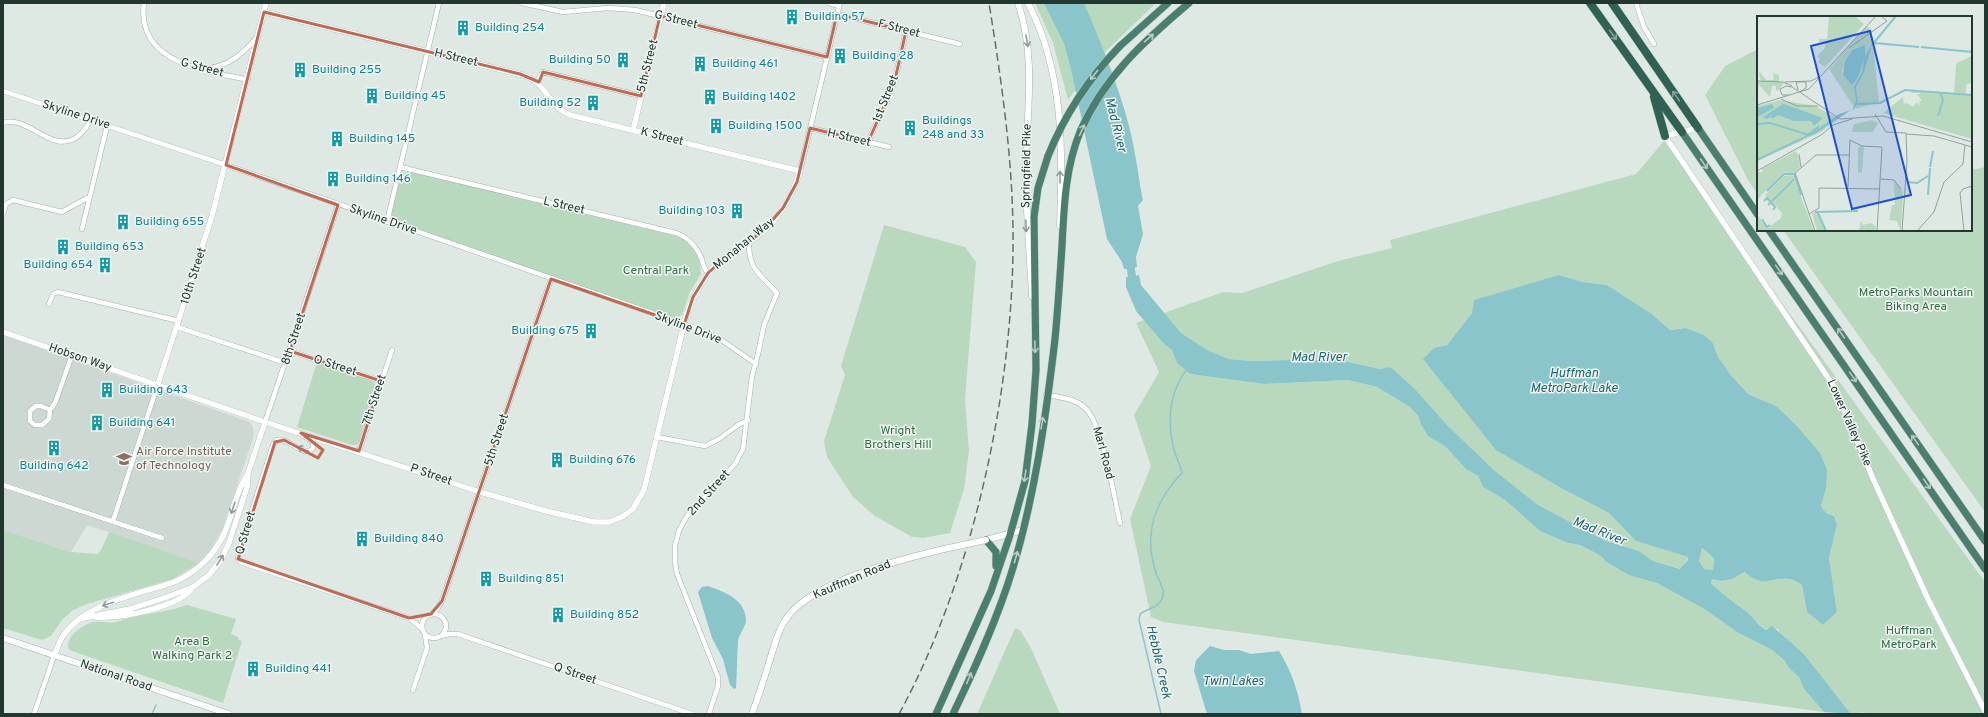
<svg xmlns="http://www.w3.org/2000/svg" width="1988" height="717" font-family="Overpass,sans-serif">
<rect width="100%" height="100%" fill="#dfe9e4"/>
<path fill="#cdd8d2" d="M3 335 250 422 253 427 254 435 223 528 212 548 199 563 87 525 71 552 3 530Z"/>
<path fill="#b9d9bf" d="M1035 3H1156L1101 56 1068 100 1053 43Z
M1758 49V195L1748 180 1705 95 1725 66Z
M1664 141 1985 582V714H1874L1860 712 1861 714H1851L1804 654 1781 635 1778 629 1768 628 1766 630C1759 625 1754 618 1748 613 1735 603 1723 595 1711 583L1712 579 1721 581 1732 579 1746 572C1762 589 1771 577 1790 579 1794 580 1799 583 1802 585L1807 612 1823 625 1837 612 1829 558 1837 524 1834 516 1826 513 1821 506 1826 489 1776 406 1748 394 1730 374 1718 357 1713 343 1704 335 1686 328 1670 330 1652 314 1607 285 1583 282 1559 275 1472 313 1447 345 1434 348 1563 489 1609 513 1636 541 1689 557 1681 569 1653 561 1639 551 1606 541 1538 505 1494 470 1447 425 1415 389 1393 369 1389 367 1380 369 1335 359 1251 361 1229 359 1209 351 1181 333 1164 313 1223 292 1242 293 1338 261 1392 248 1390 240 1636 174Z
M1985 167V512L1783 230H1971V170Z
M408 171 680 237C695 245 700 258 701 274L690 292 682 315 675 319 414 229 395 222 391 213 400 177Z
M884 225 965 247 976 262 965 399 969 451 964 489 950 533 923 538 912 537 875 516 853 497 827 457 824 441 845 375 841 366Z
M1144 320 1164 344 1172 350 1177 363 1190 374 1264 384 1348 380 1377 387 1410 407 1419 417 1420 423 1428 436 1446 447 1466 469 1478 476 1483 487 1505 500 1540 531 1568 543 1580 545 1601 556 1606 562 1616 568 1657 583 1706 610 1737 632 1772 650 1784 660 1790 669 1799 677 1804 689 1824 712 1163 622 1151 617 1130 519 1151 466 1134 415 1159 372 1136 323Z
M317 362 372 380 375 384 359 442 356 445H352L297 427Z
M3 530 71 552 98 554 102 548 109 532 199 563 173 579 87 604 73 610 62 620 51 636 42 640 3 628Z
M1702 548 1714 558 1713 570 1704 569 1699 561Z
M187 605 236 619 231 634 238 637 239 640 242 641 223 703 72 651 68 648C67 636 81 626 92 622 100 620 107 624 116 622 139 614 164 613 187 605Z
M1015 628 1020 630 1031 648 1060 714H977Z"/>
<path fill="#8ac5cb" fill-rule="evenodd" d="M1044 3H1084C1101 43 1118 84 1129 126 1135 149 1138 173 1142 196L1143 200 1138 206 1143 234 1136 257 1137 267 1134 268 1132 263V268L1129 269 1127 264V269H1124L1122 262 1107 239 1071 69 1064 43Z
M1139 275 1141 285 1181 333 1209 351 1229 359 1251 361 1335 359 1380 369 1389 367 1393 369 1415 389 1447 425 1494 470 1538 505 1606 541 1639 551 1653 561 1680 569 1688 560V557L1636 541 1609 513 1563 489 1496 450 1423 359 1434 348 1447 345 1472 313 1474 300 1559 275 1583 282 1607 285 1652 314 1670 330 1686 328 1704 335 1713 343 1718 357 1730 374 1748 394 1776 406 1795 424 1820 453 1827 470 1826 489 1821 506 1826 513 1834 516 1837 524 1829 558 1837 612 1823 625 1807 612 1802 585C1799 583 1794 580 1790 579 1771 577 1763 589 1745 572L1732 579 1721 581 1712 579 1711 583C1723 595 1735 603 1748 613 1754 618 1758 625 1766 630L1772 626 1804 654 1851 714 1824 712 1804 689 1799 677 1790 669 1784 660 1772 650 1737 632 1706 610 1657 583 1629 575 1606 562 1601 556 1588 549 1580 545 1568 543 1540 531 1505 500 1483 487 1478 476 1466 469 1446 447 1428 436 1420 423 1419 417 1410 407 1377 387 1348 380 1264 384 1190 374 1177 363 1172 350 1164 344 1136 311 1126 287V277H1129L1130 281 1131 277 1134 276 1135 280 1136 276ZM1702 548 1714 558 1713 570 1704 569 1699 561Z
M708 586C724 592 746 599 746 621 745 628 739 634 738 641 737 657 737 672 736 688L734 689 730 685 723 659 712 638 698 592 702 587Z
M1210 646 1224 650H1239L1251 654 1279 651C1292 672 1298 691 1302 714H1207L1194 671 1196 660Z"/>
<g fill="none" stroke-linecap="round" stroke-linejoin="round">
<path stroke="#8ac5cb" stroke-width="1.5" d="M152 714 156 705
M1161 714 1139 620 1140 614C1148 608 1157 609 1162 599 1166 590 1159 582 1156 573 1143 534 1154 502 1182 473 1180 463 1176 458 1174 450 1167 422 1169 393 1187 369"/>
<path stroke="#8ac5cb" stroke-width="8" d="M1129 259 1134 287"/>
<g stroke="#a2b0aa" stroke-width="5.5">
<path id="minor" d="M144 3C136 64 205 70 248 80
M522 3 563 12 608 8 635 10 827 57
M829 3 839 6
M1636 3 1644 27 1654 44
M837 14 960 44
M203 69C228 67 242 55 258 36
M537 81 543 72 641 96
M3 91 226 165 695 328 723 341 756 364
M3 123C28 114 51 155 77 137 83 133 87 126 91 120
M810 128 889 147
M868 142 894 84 906 31
M400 167 676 233C689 238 697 246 702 260 703 265 704 269 708 273
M800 171 840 3
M3 214 6 204 13 200 62 212 87 198 89 199
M387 222 439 3
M82 229 107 126
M49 304 53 294 58 292 179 321
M177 327 286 363
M290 351 381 381
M1046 395C1059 397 1073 398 1084 407 1103 422 1114 498 1120 523
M36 406H41L50 410 49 419 42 425H35L30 421V411Z
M50 410 55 403 72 355
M265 422 338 205
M304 436 313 442V448L310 451C298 453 289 438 277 440L273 445 239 551 238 559 240 562 255 567 409 618 421 628
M657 437 705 446 719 439 738 425 748 420
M359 451 392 350
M3 485 162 538
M113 521 158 384
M422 626a12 12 0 1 1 24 0a12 12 0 1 1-24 0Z
M431 614 437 609 442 601 551 279
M441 636 449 634H458L692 714
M413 690 427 648 425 635
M34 714 54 656
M709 714 718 686V677L677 574 675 562V546L679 530 687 516 735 464 743 449 752 376 758 354 764 325 777 293C760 274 748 269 749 242"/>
</g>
<g stroke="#a2b0aa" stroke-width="6">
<path id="tertiary" d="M1698 128 1665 136 1835 388 1874 481 1928 599 1985 711
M633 130 664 3
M3 332 265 422 480 492 546 511 594 522H609L622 517 633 509 644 490 686 316C693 296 702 279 717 264 729 253 742 247 755 238 778 221 792 198 800 171L570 115C548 106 547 83 523 75L264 12
M158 384 212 216 266 3
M96 617C119 619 180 607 192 588
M79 619 130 609 167 597 193 587 209 575 221 560 229 543 247 487 248 473 265 422
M54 656C57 649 59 642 63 636 84 603 140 594 174 582 200 571 219 550 228 524 234 507 237 490 247 475"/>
</g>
<g stroke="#9fb4ab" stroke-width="7">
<path id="secondary" d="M1018 3C1037 59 1026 114 1026 171 1026 213 1030 254 1032 296
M1028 3C1064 72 1063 150 1060 226
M986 540 1023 530
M3 638 229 714
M752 714C759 695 765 676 771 656 775 644 778 630 786 619 810 582 902 559 944 549"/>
</g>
<g stroke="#bcc3c1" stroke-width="8">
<path id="trunk" d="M1120 46 1168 3
M1698 128 1758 215
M1682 132 1985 569
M1769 230 1985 541
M986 540 996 552V566
M936 714 991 591 1010 535 1025 481 1032 424 1036 370 1034 217 1038 188 1048 156
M953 714C975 668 997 620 1012 571 1035 496 1046 416 1055 339 1058 308 1060 277 1062 246 1064 207 1065 169 1080 132 1104 77 1144 41 1189 3"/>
</g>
<g stroke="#bcc3c1" stroke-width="9">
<path id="motorway" d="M1590 3 1682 132
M1612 3 1698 128
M1654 97 1665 136"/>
</g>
<use href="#minor" stroke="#fff" stroke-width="4.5"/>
<use href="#tertiary" stroke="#fff" stroke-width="5.5"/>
<use href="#secondary" stroke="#fff" stroke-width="6"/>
<use href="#trunk" stroke="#4a7e6f" stroke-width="7"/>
<use href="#motorway" stroke="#2f6154" stroke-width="8"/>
<path stroke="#5b736b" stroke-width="1.5" stroke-dasharray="8 4" stroke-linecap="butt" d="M899 714C974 577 1015 384 1013 229 1012 153 1001 78 989 3"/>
<g stroke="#9fb4ab" stroke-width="7" stroke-linecap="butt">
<path id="secondary-bridge" d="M944 549 986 540"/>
</g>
<g stroke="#bcc3c1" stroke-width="8" stroke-linecap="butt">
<path id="trunk-bridge" d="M1048 156C1065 114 1089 78 1120 46"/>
</g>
<use href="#secondary-bridge" stroke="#fff" stroke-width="6"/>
<use href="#trunk-bridge" stroke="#4a7e6f" stroke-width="7"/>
</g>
<defs><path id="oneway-shaft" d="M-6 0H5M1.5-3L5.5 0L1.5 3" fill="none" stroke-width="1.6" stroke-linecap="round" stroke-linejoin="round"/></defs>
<g stroke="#85a49b">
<use href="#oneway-shaft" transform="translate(1613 35) rotate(54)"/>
<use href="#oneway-shaft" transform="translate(1676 96) rotate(-125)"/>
</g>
<g stroke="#b5ccc4">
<use href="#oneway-shaft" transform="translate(1149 38) rotate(-41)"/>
<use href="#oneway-shaft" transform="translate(1094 75) rotate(128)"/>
<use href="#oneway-shaft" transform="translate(1082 130) rotate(-66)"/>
<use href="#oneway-shaft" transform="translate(1704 164) rotate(56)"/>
<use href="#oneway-shaft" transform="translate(1779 270) rotate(55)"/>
<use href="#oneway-shaft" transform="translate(1841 333) rotate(-124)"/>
<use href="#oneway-shaft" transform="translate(1035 347) rotate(89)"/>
<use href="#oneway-shaft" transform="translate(1853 377) rotate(55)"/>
<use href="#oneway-shaft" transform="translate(1042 423) rotate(-81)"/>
<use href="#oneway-shaft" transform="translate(1915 440) rotate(-125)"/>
<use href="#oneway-shaft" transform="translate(1025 476) rotate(99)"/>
<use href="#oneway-shaft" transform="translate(1927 484) rotate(56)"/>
<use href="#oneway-shaft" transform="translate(1016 557) rotate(-74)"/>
<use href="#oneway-shaft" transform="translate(969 678) rotate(-67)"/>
</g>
<g stroke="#909b98">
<use href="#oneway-shaft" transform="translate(1027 41) rotate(80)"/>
<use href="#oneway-shaft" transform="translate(1060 177) rotate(-90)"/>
<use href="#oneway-shaft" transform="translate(1026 226) rotate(88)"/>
<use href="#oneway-shaft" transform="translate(303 449) rotate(-159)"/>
<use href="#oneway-shaft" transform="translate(233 508) rotate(108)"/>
<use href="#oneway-shaft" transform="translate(220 560) rotate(-58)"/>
<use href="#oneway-shaft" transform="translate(108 604) rotate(162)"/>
</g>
<path fill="none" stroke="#bf6a55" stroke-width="3" stroke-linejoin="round" d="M264 12 520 74 539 82 543 72 641 96 660 16 827 57 837 14 906 31 894 84 868 142 810 128 797 182 783 208 761 233 728 255 708 273 693 297 684 325 551 279 442 601 431 614 409 618 238 559 275 442 284 440 318 458 323 450 301 433 359 451 381 381 290 351 338 205 226 165Z"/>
<defs>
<g id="building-bare" transform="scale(1.2)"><path d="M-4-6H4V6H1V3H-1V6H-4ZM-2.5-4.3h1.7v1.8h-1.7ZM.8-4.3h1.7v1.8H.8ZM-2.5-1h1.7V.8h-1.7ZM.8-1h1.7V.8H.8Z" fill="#0f9aa8" stroke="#eff6f2" stroke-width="2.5" paint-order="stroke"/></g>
<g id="university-bare" transform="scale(1.2)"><path d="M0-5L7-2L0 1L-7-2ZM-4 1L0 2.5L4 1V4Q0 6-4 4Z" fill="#8d6e63" stroke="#eff6f2" stroke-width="2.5" paint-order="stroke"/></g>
</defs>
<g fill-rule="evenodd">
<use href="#building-bare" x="792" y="17"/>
<use href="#building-bare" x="463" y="28"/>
<use href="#building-bare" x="840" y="56"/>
<use href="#building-bare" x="623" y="60"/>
<use href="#building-bare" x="700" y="64"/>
<use href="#building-bare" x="300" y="70"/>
<use href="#building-bare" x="372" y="96"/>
<use href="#building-bare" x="710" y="97"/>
<use href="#building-bare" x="593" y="103"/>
<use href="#building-bare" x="716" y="126"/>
<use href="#building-bare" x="910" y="128"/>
<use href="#building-bare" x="337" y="139"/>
<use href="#building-bare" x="333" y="179"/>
<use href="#building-bare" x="737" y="211"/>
<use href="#building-bare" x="123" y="222"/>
<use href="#building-bare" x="63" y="247"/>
<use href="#building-bare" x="105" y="265"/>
<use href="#building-bare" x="591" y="331"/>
<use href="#building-bare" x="107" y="390"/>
<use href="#building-bare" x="97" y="423"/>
<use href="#building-bare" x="54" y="448"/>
<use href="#university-bare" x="124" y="459"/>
<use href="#building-bare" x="557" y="460"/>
<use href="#building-bare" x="362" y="539"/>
<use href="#building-bare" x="486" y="579"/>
<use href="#building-bare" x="558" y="615"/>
<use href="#building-bare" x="253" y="669"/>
</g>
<g text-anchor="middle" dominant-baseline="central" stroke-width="3" stroke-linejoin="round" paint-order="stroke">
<g font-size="12" fill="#0d838f" stroke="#eff6f2" text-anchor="start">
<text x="804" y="17">Building 57</text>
<text x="475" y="28">Building 254</text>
<text x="852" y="56">Building 28</text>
<text x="611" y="60" text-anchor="end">Building 50</text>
<text x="712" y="64">Building 461</text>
<text x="312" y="70">Building 255</text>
<text x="384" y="96">Building 45</text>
<text x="722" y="97">Building 1402</text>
<text x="581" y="103" text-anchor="end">Building 52</text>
<text x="922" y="121">Buildings<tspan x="922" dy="14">248 and 33</tspan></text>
<text x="728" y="126">Building 1500</text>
<text x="349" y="139">Building 145</text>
<text x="345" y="179">Building 146</text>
<text x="725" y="211" text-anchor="end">Building 103</text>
<text x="135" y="222">Building 655</text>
<text x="75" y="247">Building 653</text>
<text x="93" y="265" text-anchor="end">Building 654</text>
<text x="579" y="331" text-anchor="end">Building 675</text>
<text x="119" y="390">Building 643</text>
<text x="109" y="423">Building 641</text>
<text x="569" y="460">Building 676</text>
<text x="54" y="466" text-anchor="middle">Building 642</text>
<text x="374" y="539">Building 840</text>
<text x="498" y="579">Building 851</text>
<text x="570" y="615">Building 852</text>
<text x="265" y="669">Building 441</text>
</g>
<g font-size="12" fill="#213730" stroke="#eff6f2">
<text transform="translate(676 20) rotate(14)">G Street</text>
<text transform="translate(899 29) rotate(14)">F Street</text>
<text transform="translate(456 58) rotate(13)">H Street</text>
<text transform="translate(648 66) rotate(-76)">5th Street</text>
<text transform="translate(202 68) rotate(15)">G Street</text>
<text transform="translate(886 99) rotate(-68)">1st Street</text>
<text transform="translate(76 115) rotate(18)">Skyline Drive</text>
<text transform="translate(662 137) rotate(14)">K Street</text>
<text transform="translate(849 138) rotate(13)">H Street</text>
<text transform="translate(1027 166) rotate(-89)">Springfield Pike</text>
<text transform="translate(564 206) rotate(13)">L Street</text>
<text transform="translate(383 220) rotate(19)">Skyline Drive</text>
<text transform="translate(744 244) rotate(-39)">Monahan Way</text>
<text transform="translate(194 276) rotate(-72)">10th Street</text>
<text transform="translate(688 328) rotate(21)">Skyline Drive</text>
<text transform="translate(294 339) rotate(-72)">8th Street</text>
<text transform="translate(80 358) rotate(19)">Hobson Way</text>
<text transform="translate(335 366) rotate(18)">O Street</text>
<text transform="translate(375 400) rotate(-72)">7th Street</text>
<text transform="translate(1849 423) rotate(66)">Lower Valley Pike</text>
<text transform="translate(497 440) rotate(-72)">5th Street</text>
<text transform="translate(1103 453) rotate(75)">Marl Road</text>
<text transform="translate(431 475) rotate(19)">P Street</text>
<text transform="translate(709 493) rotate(-48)">2nd Street</text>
<text transform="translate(246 533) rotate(-74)">Q Street</text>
<text transform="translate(852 580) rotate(-23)">Kauffman Road</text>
<text transform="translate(575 674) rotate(19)">Q Street</text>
<text transform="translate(116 676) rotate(19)">National Road</text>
</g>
<g font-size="12" fill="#2f6b42" stroke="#eff6f2">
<text x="656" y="271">Central Park</text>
<text x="1916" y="293">MetroParks Mountain<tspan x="1916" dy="14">Biking Area</tspan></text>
<text x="898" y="431">Wright<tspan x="898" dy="14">Brothers Hill</tspan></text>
<text x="1909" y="631">Huffman<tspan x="1909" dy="14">MetroPark</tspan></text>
<text x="192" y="642">Area B<tspan x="192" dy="14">Walking Park 2</tspan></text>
</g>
<g font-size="12" fill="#785e54" stroke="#eff6f2" text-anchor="start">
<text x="136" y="452">Air Force Institute<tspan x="136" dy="14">of Technology</tspan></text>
</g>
<g font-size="13" font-style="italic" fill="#20666e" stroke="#eff6f2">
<text transform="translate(1115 125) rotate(76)">Mad River</text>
<text x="1319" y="358">Mad River</text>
<text x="1574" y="374">Huffman<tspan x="1574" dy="15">MetroPark Lake</tspan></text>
<text transform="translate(1599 532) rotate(22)">Mad River</text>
<text transform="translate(1158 662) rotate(77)">Hebble Creek</text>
<text x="1233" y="682">Twin Lakes</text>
</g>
</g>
<g transform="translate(1757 16)">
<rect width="215" height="215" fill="#dfe9e4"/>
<path d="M72 0H98L107 8 68 51 61 46 63 43 60 40 68 32V26H62V23H70ZM109 10 114 13 116 26 108 40 103 31 95 34 85 55 86 59 94 67 107 43 105 56 97 71 99 85 97 91 72 53ZM116 28 122 86 98 93 101 88 99 71ZM215 40V66L209 69V79H215V123L126 97 146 81 147 88 150 87 156 91 160 86 163 91 162 86 165 84 160 79 163 77H155L153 75 197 78 199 47ZM3 56 9 64H17L16 57 22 59V66L27 67 21 75 19 74V70H15L13 81 0 67 4 66 2 58ZM23 84 58 90 81 103 64 116 0 145V90ZM115 104 121 107 116 116H95L97 108ZM103 130 107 131 105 156 101 157V132ZM39 135 42 142 39 143H42L43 151 36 158 27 156 0 184V156H6L5 153ZM27 160 35 159 37 161 13 185 8 179ZM37 163 57 215H0L1 200 11 212 24 202 25 197 15 186ZM137 165 146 176 144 215 140 205 132 204 135 189H138ZM55 197H61L68 215H60ZM104 205 106 209 114 207 119 211 118 215H102Z" fill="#b9d9bf"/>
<path d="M116 26 107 56 99 71 101 88 95 95 99 85 97 71 105 56 107 43 101 61 95 69 86 59 88 46 95 34 108 29V40ZM15 88 17 92 0 101 1 92ZM26 88 30 89 66 102 57 110 54 105H37L21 99 15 103 14 101 10 103 6 101ZM94 94 58 118 44 123 62 109V112L82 98Z" fill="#8ac5cb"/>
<path fill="none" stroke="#8ac5cb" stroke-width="2" d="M117 27 162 31M115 29 139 0M164 31 215 36M101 88 123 87 148 74 215 79M181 100 186 84 183 77M0 108 13 107 52 119M0 144 46 122M173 151 176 135M27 158H37L44 179M151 166 160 167 171 160M10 175 28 157M171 179 173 152M7 185 10 182 18 191 16 194M11 189 37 163M58 196 101 195M61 197 69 215M5 203 10 211 13 209"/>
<path fill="none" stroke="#93a29c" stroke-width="1" d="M92 32 130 5 124 0M0 65 26 66 35 70M28 66 54 65 62 61M41 74 39 66H49V72L43 76M32 79H25L23 73 29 70 35 71 83 103 126 100 215 126M24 83 40 90H61M0 89 52 73 119 0M118 98 129 116 149 117 150 145 145 215M149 118 177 120 215 131M42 138 44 151M0 155 64 119 76 109 95 103M124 163 137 164 144 173M91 171 93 124 105 130 125 131 120 215M52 198 62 192V172L123 173M58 215 38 157 59 139H93M160 215 177 196 187 166 206 148 208 129M207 215 203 177 206 173 215 170"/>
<path fill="#1d4ed8" fill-opacity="0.15" stroke="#1d4ed8" stroke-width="2" d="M113 15 154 179 95 193 54 30Z"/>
<rect width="215" height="215" fill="none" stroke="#213730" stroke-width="2"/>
</g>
<rect width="1988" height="717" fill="none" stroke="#213730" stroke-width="8"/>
</svg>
